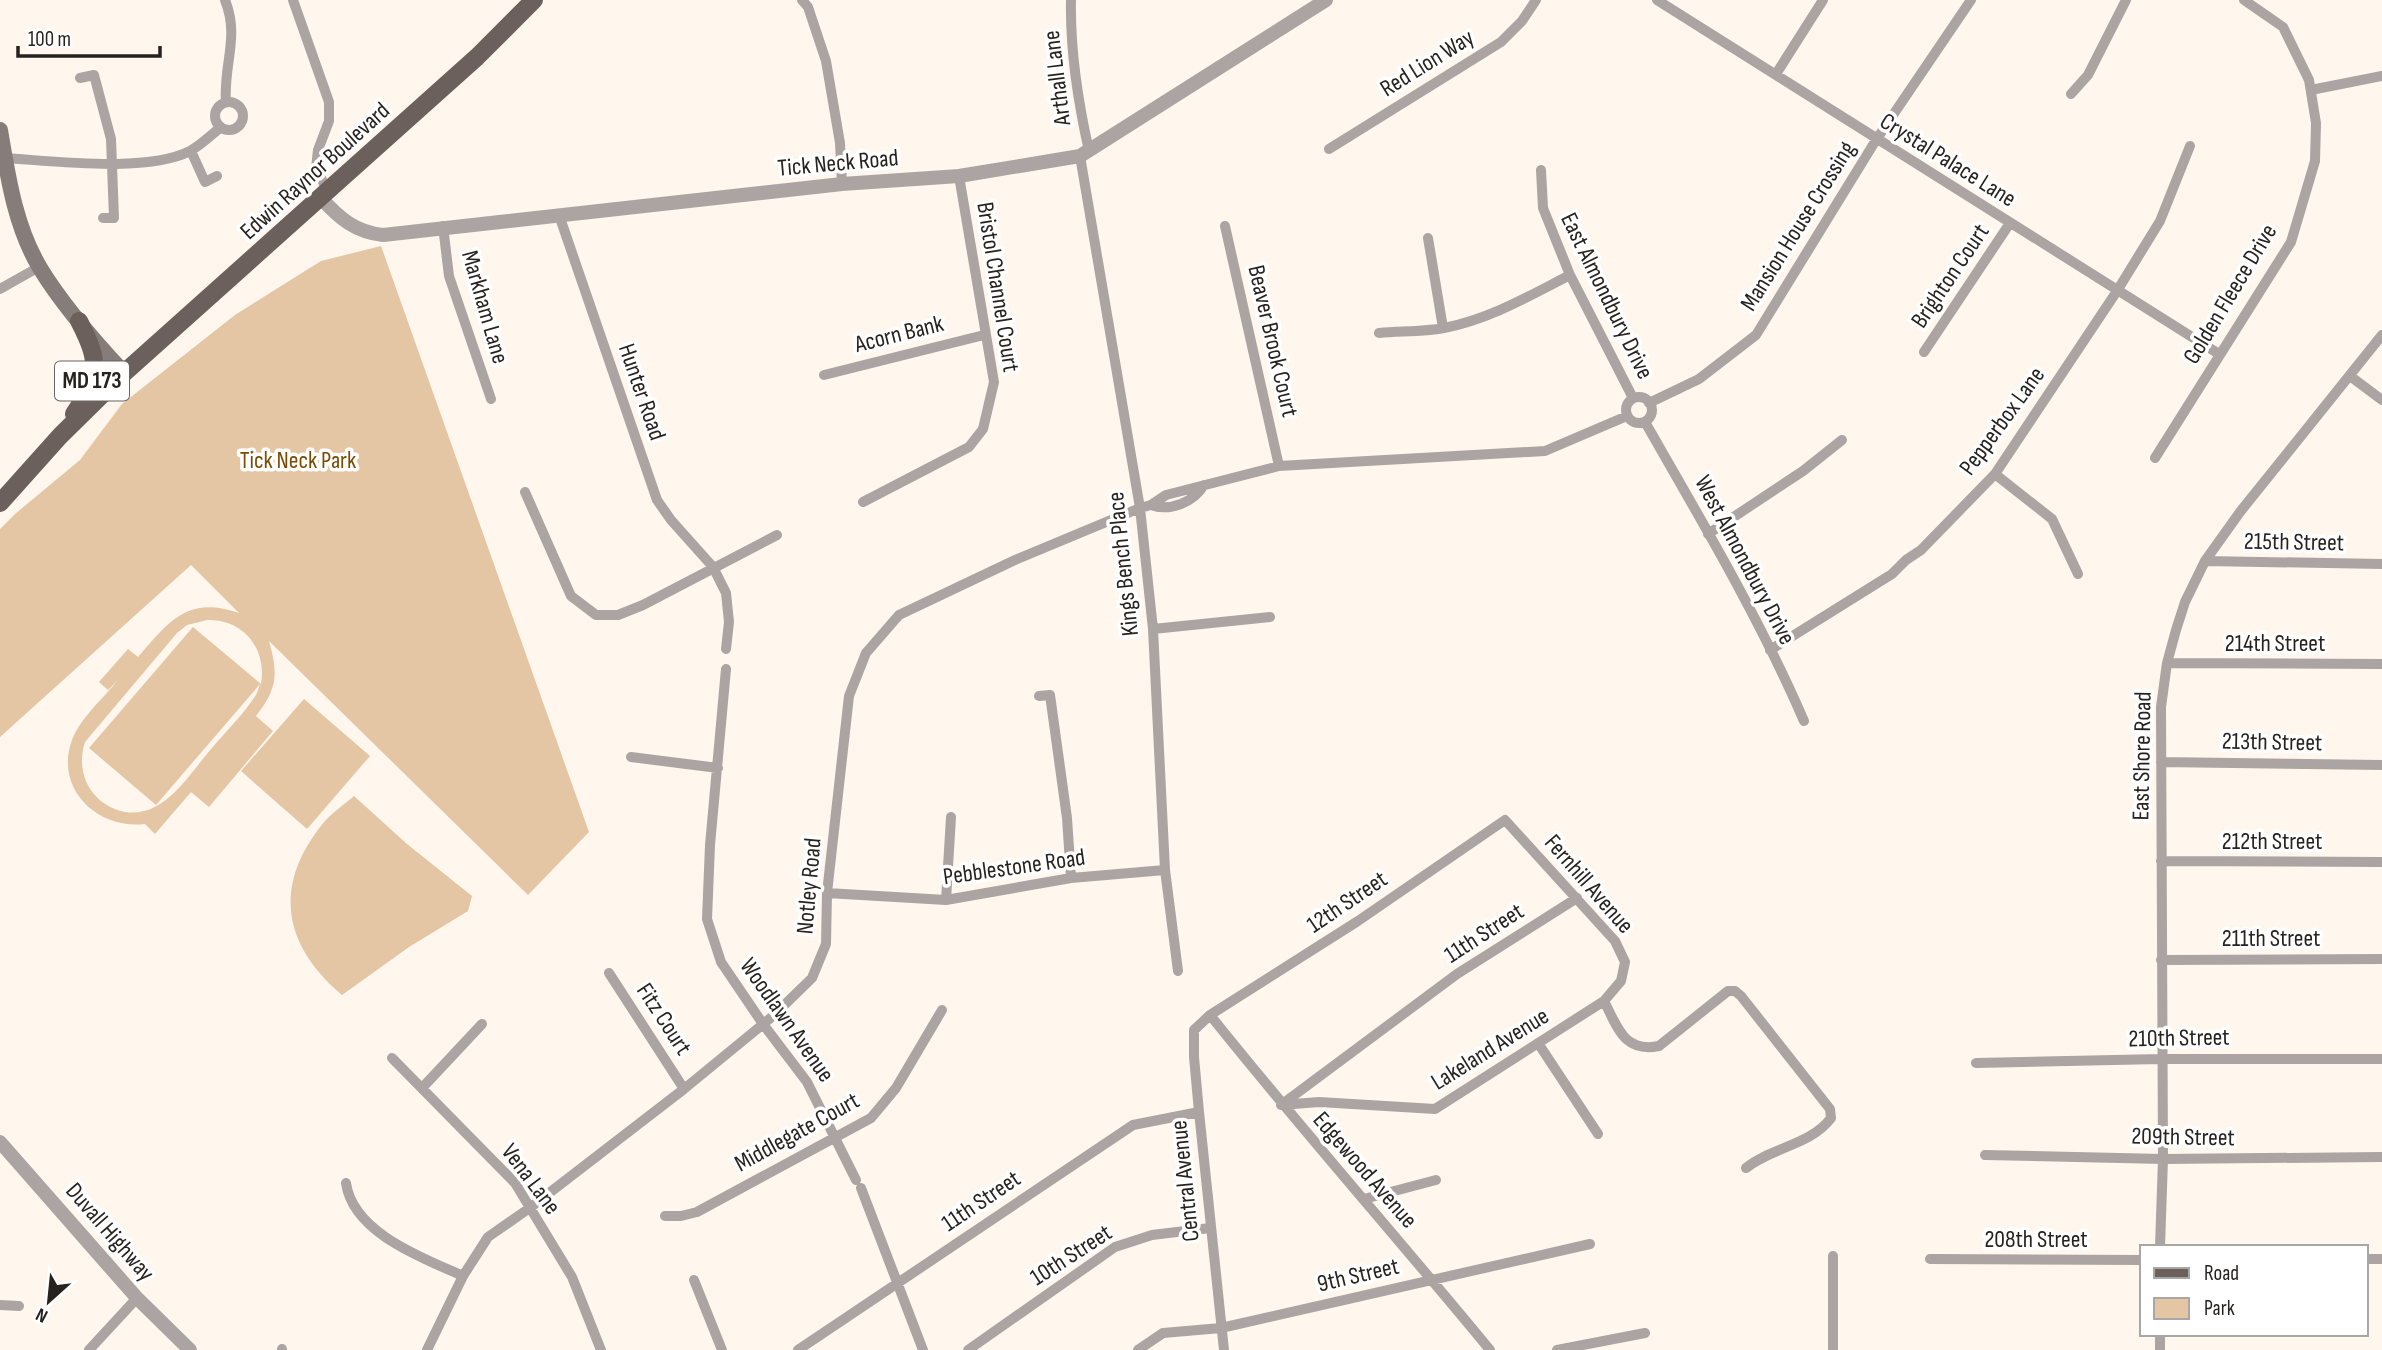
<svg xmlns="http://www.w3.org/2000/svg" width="2382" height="1350" font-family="'Sofia Sans Condensed',sans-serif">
<rect width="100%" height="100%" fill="#fff6ed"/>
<path fill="#e4c5a4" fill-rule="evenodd" d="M381 246 589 832 528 895 269 641C278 673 278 688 256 716L273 731 209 807 191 792 155 834 145 824C98 830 54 789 72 740 81 717 103 699 118 680L108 690 99 682 128 649 138 657C169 621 188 595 239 613L191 565 0 737V529L15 514 80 460 122 404 235 315 321 261ZM207 620C243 619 267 648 261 684L193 627 89 748 156 805 260 684 257 693C245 713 227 730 212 748 189 774 165 818 125 812 113 810 101 803 93 793 82 779 79 760 85 742L177 633 187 625Z
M304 699 370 756 307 829 241 771Z
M354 796 407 844 472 896 468 911 409 947 342 995C281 944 273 883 325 821 333 812 345 804 354 796Z"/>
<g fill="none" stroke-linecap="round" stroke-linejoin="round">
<path stroke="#aba4a2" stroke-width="10" d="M225 0C240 37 223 65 226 102
M293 0 329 102V121L318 150 316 168 328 192
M802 0 808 7 826 61 840 143 842 184
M1071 0C1070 50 1078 102 1089 151
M1657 0 2219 354
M1776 74 1823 0
M80 78 94 75 111 139 114 218H103
M2311 90 2382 76
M2071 94 2088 75 2126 0
M215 116a14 14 0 1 1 28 0a14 14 0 1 1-28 0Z
M1329 149 1501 42 1522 21 1536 0
M191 151 205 182 217 176
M1080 156 1140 508 1153 629 1165 870 1178 971
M5 158C54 161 147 173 190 151 201 145 211 135 221 127
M1541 170 1543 208 1570 275 1633 398
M559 215 657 500 671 520 713 567 726 593 729 622 726 649
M443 226 449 276 491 399
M1225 226 1279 466
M1428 238 1443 328
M0 289 39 267
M1379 333C1400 331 1423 332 1444 328 1490 319 1529 296 1570 275
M1924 352 2010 223
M824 375 984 335
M2350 376 2382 400
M1626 410a13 13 0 1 1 26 0a13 13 0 1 1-26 0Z
M1649 403 1699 379 1756 335 1876 140 1971 0
M1645 422C1700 518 1760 619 1804 721
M2155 458 2291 242 2315 161 2316 123 2309 80 2283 27 2244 0
M1995 474 2052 519 2078 574
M525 492 571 596 596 615H618L643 605 777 535
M863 502 969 447 983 429 994 382 959 176
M1151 505C1170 512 1194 502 1204 485
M1708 534 1803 471 1842 440
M2205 561 2382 564
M1153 629 1270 617
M1770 650 1892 574 1906 560 1921 550 1995 474 2117 291 2160 221 2190 146
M2167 663 2382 664
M726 669 710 845 707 919 721 962 763 1024 807 1082 856 1180
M1039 696 1050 695 1067 818 1071 878
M631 757 718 768
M2161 762 2382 765
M2161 861 2382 862
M827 893 946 900 1071 878 1165 870
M946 900 951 817
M2161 960 2382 959
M609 973 684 1089
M1604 1001C1618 1028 1624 1053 1659 1046L1728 991H1735L1741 996 1830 1109 1831 1118C1811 1145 1772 1147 1746 1168
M1210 1015C1301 1129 1398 1238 1490 1350
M1538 1043 1598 1134
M392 1058 515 1183 572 1277 601 1350
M1976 1063 2161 1059H2382
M423 1087 482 1024
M1281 1105 1457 974 1577 898
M1985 1155 2163 1159 2382 1157
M346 1183C353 1233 423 1258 463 1276
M861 1188 923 1350
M1364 1199 1436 1180
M665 1216H681L697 1212 871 1118 896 1088 942 1010
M2160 1247 2163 1159 2161 707 2167 663 2176 630 2185 602 2205 561 2240 512 2382 335
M1930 1259 2142 1260
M2366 1259H2382
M694 1280 722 1350
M0 1305 19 1306
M2160 1334V1350
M89 1350 137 1298
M282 1350V1349
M427 1350 463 1276 488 1237 531 1207 684 1089 773 1016 812 978 826 944 827 893 849 696 866 653 899 615 1015 560 1140 508 1151 505 1166 495 1279 466 1545 451 1627 416
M798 1350 1133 1125 1199 1112
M968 1350 1115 1247 1152 1235 1210 1228
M1138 1350 1163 1333 1221 1328 1590 1244
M1224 1350 1199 1112 1194 1057V1030L1210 1015 1358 921 1505 820 1615 941 1625 962 1621 981 1604 1001 1435 1109 1319 1102 1281 1105
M1557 1350 1645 1333
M1833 1350V1256"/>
<path stroke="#aba4a2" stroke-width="14" d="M321 198C339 218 355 232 383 235L842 184 959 176 1080 156 1326 0
M0 1142 137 1298 190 1350"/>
<path stroke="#867c79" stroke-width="16" d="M0 130C8 177 15 226 40 268 63 306 94 341 124 373"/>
<path stroke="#6c605d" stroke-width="18" d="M74 414C100 374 100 362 79 321
M0 503 60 436 124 373 477 57 534 0"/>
</g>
<g text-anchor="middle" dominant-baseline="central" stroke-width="7" stroke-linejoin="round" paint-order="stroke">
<rect fill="#fff" stroke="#676462" stroke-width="2" x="55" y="361.5" width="74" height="39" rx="5"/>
<g font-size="23" font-weight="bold" fill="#26221e">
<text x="92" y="381">MD 173</text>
</g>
<g font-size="24" fill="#26221e" stroke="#fff">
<text transform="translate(1427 63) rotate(-32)">Red Lion Way</text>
<text transform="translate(1057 78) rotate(-97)">Arthall Lane</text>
<text transform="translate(1948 160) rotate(32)">Crystal Palace Lane</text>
<text transform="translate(838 163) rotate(-5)">Tick Neck Road</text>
<text transform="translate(315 171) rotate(-42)">Edwin Raynor Boulevard</text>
<text transform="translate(1798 226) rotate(-58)">Mansion House Crossing</text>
<text transform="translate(1950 276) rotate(-56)">Brighton Court</text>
<text transform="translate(998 287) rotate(81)">Bristol Channel Court</text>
<text transform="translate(2230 294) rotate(-59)">Golden Fleece Drive</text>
<text transform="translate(1607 296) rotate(64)">East Almondbury Drive</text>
<text transform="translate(485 307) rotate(74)">Markham Lane</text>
<text transform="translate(899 334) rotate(-14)">Acorn Bank</text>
<text transform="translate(1273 341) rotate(77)">Beaver Brook Court</text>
<text transform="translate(642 392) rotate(71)">Hunter Road</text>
<text transform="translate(2002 421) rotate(-54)">Pepperbox Lane</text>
<text transform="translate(2294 542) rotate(1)">215th Street</text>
<text transform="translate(1745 560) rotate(62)">West Almondbury Drive</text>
<text transform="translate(1123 564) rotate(-96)">Kings Bench Place</text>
<text x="2275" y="643">214th Street</text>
<text transform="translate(2272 742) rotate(1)">213th Street</text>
<text transform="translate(2142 756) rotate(-89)">East Shore Road</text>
<text x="2272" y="841">212th Street</text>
<text transform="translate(1014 867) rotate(-8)">Pebblestone Road</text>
<text transform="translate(1589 884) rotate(49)">Fernhill Avenue</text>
<text transform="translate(809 886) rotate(-85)">Notley Road</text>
<text transform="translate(1347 902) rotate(-34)">12th Street</text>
<text transform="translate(1484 933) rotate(-33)">11th Street</text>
<text x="2271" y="938">211th Street</text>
<text transform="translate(664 1019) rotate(57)">Fitz Court</text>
<text transform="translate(787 1020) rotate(55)">Woodlawn Avenue</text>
<text transform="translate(2179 1038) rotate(-1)">210th Street</text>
<text transform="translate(1490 1049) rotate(-32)">Lakeland Avenue</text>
<text transform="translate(797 1132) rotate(-29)">Middlegate Court</text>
<text transform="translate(2183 1137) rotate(1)">209th Street</text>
<text transform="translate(1365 1170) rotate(49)">Edgewood Avenue</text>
<text transform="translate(531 1179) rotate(53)">Vena Lane</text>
<text transform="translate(1185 1181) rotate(-96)">Central Avenue</text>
<text transform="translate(981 1201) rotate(-34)">11th Street</text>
<text transform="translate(110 1232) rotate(49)">Duvall Highway</text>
<text x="2036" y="1239">208th Street</text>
<text transform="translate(1071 1255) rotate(-33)">10th Street</text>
<text transform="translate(1358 1275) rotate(-13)">9th Street</text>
</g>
<g font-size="24" fill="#7a4b01" stroke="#fff">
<text x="298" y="460">Tick Neck Park</text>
</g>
</g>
<rect x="2140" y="1245" width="228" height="91" fill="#ffffff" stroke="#a8a7a5" stroke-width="2"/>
<rect x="2154" y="1268" width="35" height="10" fill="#6c605d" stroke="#a8a7a5" stroke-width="2"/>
<text x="2204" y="1280" font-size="21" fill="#26221e">Road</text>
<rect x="2154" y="1298" width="35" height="21" fill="#e4c5a4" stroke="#a8a7a5" stroke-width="2"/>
<text x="2204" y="1315" font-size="21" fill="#26221e">Park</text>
<g transform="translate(49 1301) rotate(207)" stroke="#ffffff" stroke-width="5" paint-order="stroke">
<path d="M0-5L12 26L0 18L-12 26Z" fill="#26221e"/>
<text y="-10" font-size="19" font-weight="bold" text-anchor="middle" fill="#26221e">N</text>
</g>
<path d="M18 46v10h142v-10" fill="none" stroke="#26221e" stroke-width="3.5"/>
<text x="28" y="46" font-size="21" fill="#26221e" stroke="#ffffff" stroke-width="5" paint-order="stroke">100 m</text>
</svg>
